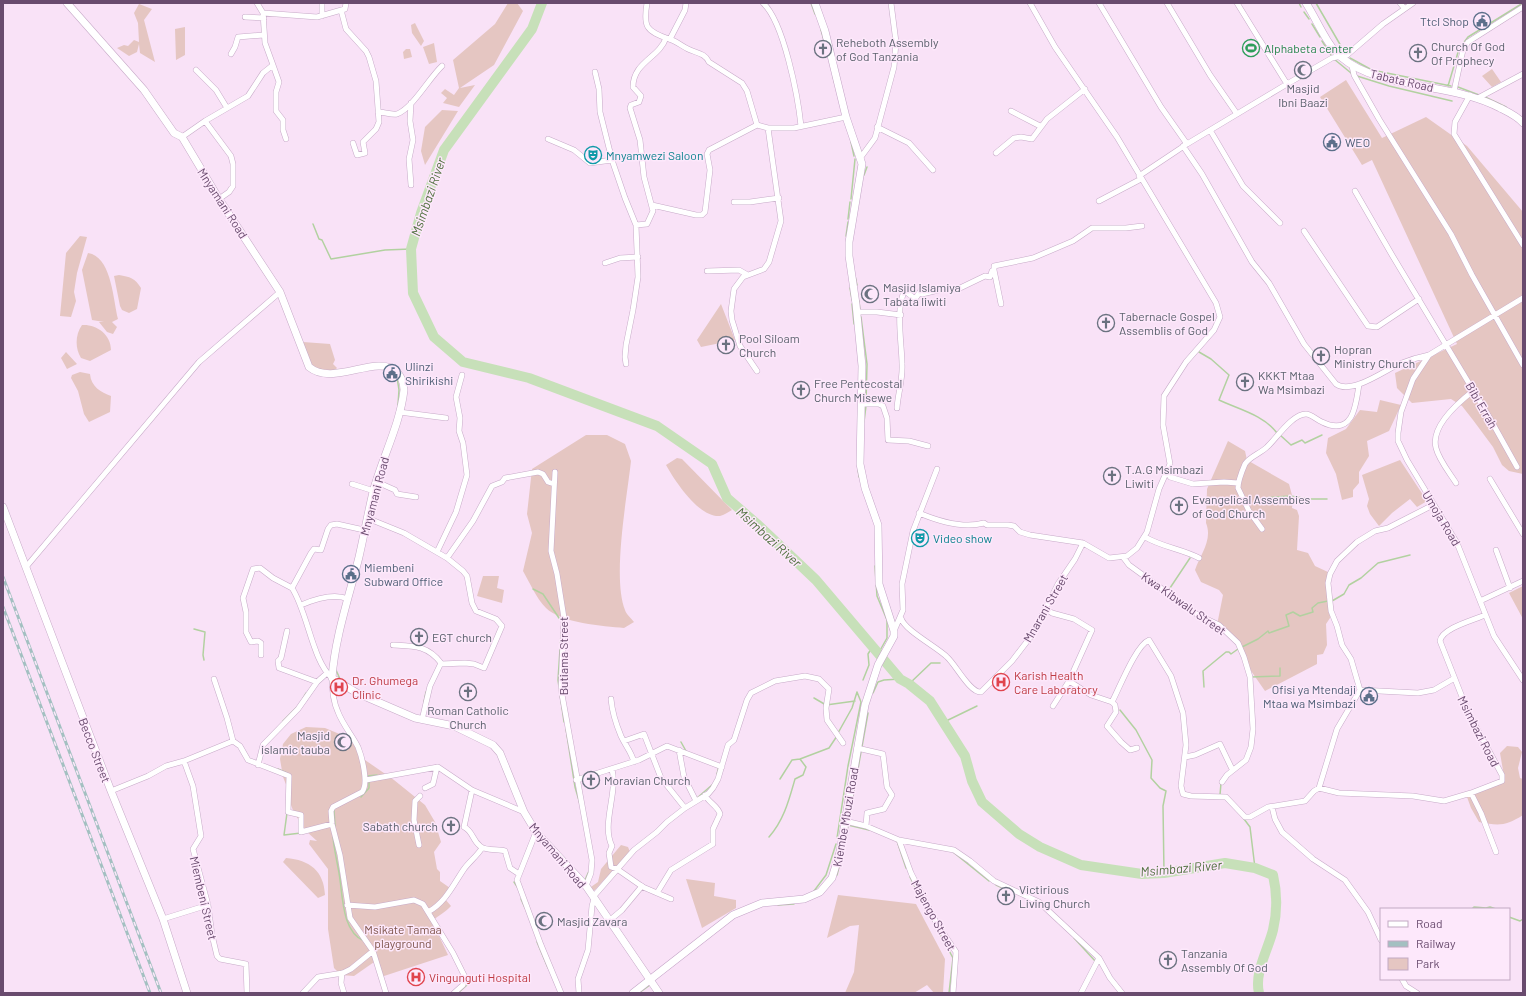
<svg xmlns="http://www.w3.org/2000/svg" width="1526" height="996" font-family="Barlow,sans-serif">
<rect width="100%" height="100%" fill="#f9e2f7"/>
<path fill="#e5c6c2" d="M508 3H517L523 11 494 65 460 88 475 85 459 107 443 103 447 98 441 93 445 89 454 95 459 88 453 60 495 24Z
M139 4 152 9 144 20 155 62 140 53 139 44 137 52 129 56 117 48 124 45 128 46 134 40 139 42 138 23 134 13Z
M415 23 424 41 421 46 412 33 411 25Z
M185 27V55L176 60 175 29Z
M434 43 437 62 429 64 423 47Z
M406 49H410L412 57 404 59 403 52Z
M1492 69 1501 82 1492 87 1482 76Z
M1346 80 1382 138 1426 117 1467 146 1523 212V474L1509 471 1502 465 1493 447 1473 420 1462 406 1451 399 1412 403 1397 388 1395 373 1457 344 1372 160 1362 165 1320 97Z
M442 110 458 111 425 165 421 151 425 127Z
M80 236 87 237 77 273 74 292 76 301 71 317 60 316 66 253Z
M88 253C112 257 113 300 118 319L112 322 117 327 113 334 107 332 99 322H104L92 320 82 270Z
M119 275C130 277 135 278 141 288L137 309 129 313 122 310 120 306 114 276Z
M721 304 735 340 701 347 697 340Z
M82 325C96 324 111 334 111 350L90 361 81 358C75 348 75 335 82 325Z
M303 342 330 344 335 360 333 364 337 368 334 371 321 372 311 365Z
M66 352 77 364 67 369 61 358Z
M80 372 90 374C91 387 101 392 111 396L110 412 89 422 84 414 78 391 71 378 72 375Z
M1380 400 1401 405 1389 431 1367 441 1369 456 1359 472V483L1353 490V497L1342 500 1336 474 1326 453 1328 438 1346 429 1360 410 1377 412Z
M586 435H607L625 444 631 461C627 498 612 577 625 610 626 614 631 618 634 622L624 628C603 626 561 623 546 608 536 598 530 583 523 571L532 533 527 514 532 469Z
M1228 441 1245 451 1247 460 1289 484 1293 499 1292 508 1297 510 1299 516 1297 550 1308 553 1315 566 1328 572 1330 618 1326 624 1327 645 1323 654 1317 655V664L1265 691 1249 668 1237 641 1217 625 1223 595 1219 590 1201 582 1195 570C1200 555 1213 540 1206 523L1207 489Z
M677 458 682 459 732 510C728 512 724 515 720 516 699 518 675 481 666 465Z
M1400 460 1427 501 1417 507 1410 499 1392 513 1379 526 1370 514 1367 506 1369 499 1362 475Z
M483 576H499L497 588 504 590 502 603 477 596Z
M1523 586V619L1509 593Z
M306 727 325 728 354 740 365 760 394 780 425 805 435 822 441 842 434 852 437 869 440 872V881L450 888 445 899 451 906C446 912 439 915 432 921L448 955 381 977 377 960 354 976 341 975 334 968 328 929V869L309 844 310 840 317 841 307 832 294 813 291 805V797L283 777 280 759 283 744 291 734Z
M1507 746 1518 747 1522 752 1518 768 1520 778 1523 779V815C1506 826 1499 826 1479 822L1471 808 1467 797C1477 786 1493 787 1504 776L1500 753Z
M621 845 628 847 630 852 592 893 588 889 598 882 601 869Z
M286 858C310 860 324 871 325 895L318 898 283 862Z
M686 879 715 883 714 896 736 900V908L702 928Z
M838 895 916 904 945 959 943 993H934L927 985 914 993H845L854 972 859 925 850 926 827 938Z"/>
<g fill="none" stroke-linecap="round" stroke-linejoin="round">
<path stroke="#b2d1a0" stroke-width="1.5" d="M811 3 815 14
M1299 3 1301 7
M1316 3 1345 53
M1304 12 1309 19
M1312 24 1320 37
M821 30 826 47
M1322 41 1331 55
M1350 58 1372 70 1451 86
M1334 59 1351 73
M833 76 835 84
M1357 76 1389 86 1452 101
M1448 86 1459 49 1468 37 1523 3
M1458 87 1479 95
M1485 97 1506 107
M851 142 854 156
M864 175 867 167
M851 199 855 159
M848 219 850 202
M313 224 319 239 322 240 331 259 385 250 411 249
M846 236 848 222
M855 276 857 285
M850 288 852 300
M859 301 860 311
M852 304 854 324
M861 317 867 364 866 402
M1199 352 1211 359 1229 375 1219 400C1238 409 1264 415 1277 433
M397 377 399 390 398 405
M864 422 866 406
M1280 435 1291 445 1302 440 1305 443 1322 435
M858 469 859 477
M1263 498 1290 496 1310 499H1327
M875 566 877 596 887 620V638L878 654
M533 589 543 594 559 618 562 621
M1168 591 1190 558
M1332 601 1344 594 1349 585 1361 578 1378 563 1410 555
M194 629 205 632 203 655 204 660
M561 634 558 680 564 722
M1242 647 1258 639 1268 631 1269 633 1289 626 1286 615 1293 612 1300 616 1313 612 1312 608 1318 603 1328 601
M336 670 340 679
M1251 677 1280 676V668
M863 680 869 665 868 654 871 649 875 651
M909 684 931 663H940
M1204 687 1203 671 1226 652H1229L1231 654 1238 649
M873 693 878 682 884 680 900 679
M814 698 826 705 855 701
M302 700 306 693
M424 702 426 692
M1120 710 1136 730 1152 760 1151 778 1160 788 1166 791 1163 806 1164 873
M283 721 299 705
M944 722 977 706
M566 729 575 787 580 804
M838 733 852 708 857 692
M681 742 686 751
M278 769 287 773
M717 774 719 766
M367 776 377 775
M780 779 792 760 800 759
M1220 795 1221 783
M361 797 369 788V782
M697 798 712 785
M334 810 335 826
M287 813 284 835 301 833
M849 819 868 713
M1244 819 1250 827 1255 868
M333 837C334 849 337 861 339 873 343 894 341 931 364 941
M769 837C784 820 789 800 795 779L803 775 806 767 800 759 829 748 837 736
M837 838 848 766 861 702 857 692
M846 838 848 825 869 830
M897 841 906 868
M953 852 989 881
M837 875 840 863
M910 877 918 893
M585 880 589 871
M514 882 518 888
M996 885 1007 890
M814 891 826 875 836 844
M521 899 525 908
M778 905 794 904
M1472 909 1474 907 1486 908 1490 907 1496 909
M1509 917 1520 921 1523 919
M932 919 953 958 949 993
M1074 938 1096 962
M537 942 548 968
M458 993 467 985
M639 993 650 985"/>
<path stroke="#c7e0b9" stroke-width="10" d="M542 3 532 29 444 150 421 213 411 249 413 293 434 337 463 362 529 378 657 426 712 464 727 498 757 524 816 580 900 679 909 684 930 701 965 756 972 781 982 802 1019 834 1040 847 1081 865 1142 874 1164 873 1225 863 1255 868 1273 875C1277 892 1277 913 1273 930 1268 950 1254 973 1259 993"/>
<g stroke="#c7aac8" stroke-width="6">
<path id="minor" d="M322 3V16
M647 3C643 27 646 31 669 39 676 41 682 46 688 49 696 53 705 53 709 62L742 83 747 91 757 125
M763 3C784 22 798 97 801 126
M1099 3 1161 107 1187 144
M1167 3 1210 75 1237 114
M1237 3 1287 84
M1400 3 1404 8
M341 10 346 29 366 51 369 57 376 81 379 122 376 129 363 142 365 153 357 155 353 143
M263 13 317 17 345 9 346 3
M245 17 264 18
M670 39 685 10 686 3
M231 54 235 47 238 37 264 35
M273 65 279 82 276 92V111L283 120V130L286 139
M1352 66 1354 75 1379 119 1451 234 1472 275 1523 365
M196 70 216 90 227 108
M595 72 599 89 600 112 612 160 625 198 636 225 638 277 633 310 626 345 625 357 626 364
M1454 91 1463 50 1468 42 1523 7
M1470 95 1455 122 1454 134 1523 245
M1478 98 1523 74
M1011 111 1040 126
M378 112C383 112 392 115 397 114 413 108 429 78 442 66
M205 121 231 156 233 164V186L229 192 219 199
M877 127 909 143 933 170
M1210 130 1243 186 1280 223
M182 137 205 121 248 96 263 73 273 65 265 43 263 13 257 3
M548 139 574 150 590 163 612 160
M1183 146 1202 174 1252 262 1269 283 1304 344 1336 384C1351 395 1384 371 1399 364 1409 360 1419 357 1429 355
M996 153 1014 138 1021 137 1032 139 1047 119 1085 89
M861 161V157L875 138 894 67 896 42 891 3
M1139 176 1187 144 1287 84 1332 58 1347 55 1383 24 1413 3
M411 185 409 159 413 140 410 121 411 103
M1355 191 1392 255 1488 415 1517 467
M1099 201 1141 179
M734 202H750L779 198
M652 205 696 215H702L705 212 710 170 707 154 709 150 757 125 768 128H794L846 117
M636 225 647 224 653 211 644 177 640 140 630 108 631 105 639 102 641 96 633 87C633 62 659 58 666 38
M1304 231 1368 326 1377 327 1419 299
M605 263 620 258 638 257
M994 270 1001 304
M707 271 739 270 746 274
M1523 298 1429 355 1413 379 1401 412 1398 433V441L1407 460 1457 543 1494 636 1523 680
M857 312H877L901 315
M757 371 740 346 732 320 731 311 734 289 743 277 764 269 769 262 781 221 768 128
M862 404H879L883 406 887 418 888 440 909 441 928 446
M897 408C898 393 903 379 902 364 902 346 895 305 905 291L915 299 922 289V294L939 290 958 289 985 276 990 277 992 271 994 270V266L1033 258 1073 241 1092 228H1126L1142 226
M399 412 446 418
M1167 471 1170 477 1193 484 1224 482 1238 483
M555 472 551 551 557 574 564 618 561 689 592 860 591 873 586 886
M1490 479 1523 534
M377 482 395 490 397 494 416 497
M1456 483C1449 472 1439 460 1436 448 1430 426 1459 402 1473 391
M352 484 374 491
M1433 505 1388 528 1375 531 1357 542 1337 561 1330 574 1328 583 1331 611 1337 626 1342 645 1351 659 1360 690 1418 693 1434 690 1453 679
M919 513C938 521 963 529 984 523L987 525H1008L1014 526 1020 532 1030 535 1083 543 1109 558 1127 556 1137 548 1147 532 1159 489 1170 464 1163 425 1164 396 1186 362 1214 330 1220 317 1216 303 1117 137 1055 47 1030 3
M367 518 404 533 447 558 463 571 467 576 472 603 476 611 496 619 502 626 484 668 474 664 465 663 441 664
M1262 529 1249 511 1238 488C1238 481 1242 471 1245 464 1249 457 1261 453 1267 447 1276 439 1292 414 1306 414 1311 414 1317 420 1322 422 1353 437 1356 406 1359 384
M1145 537C1162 547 1182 549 1199 558
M1496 550 1510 588
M437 552 456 512 467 475 463 443 459 431 460 418 456 397 462 375
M1123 557 1129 565 1198 615 1219 625 1238 643 1244 657 1250 677 1253 729 1251 747 1246 760 1227 775 1222 782
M447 558 473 521 492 486 502 482 505 478 538 472 543 474 548 482 554 484
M26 567 199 362 280 292
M292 588C308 613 312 660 332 678 332 690 333 701 338 712 343 725 352 735 358 747 362 757 369 784 362 792L333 807 331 811 332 824 340 855 350 918 373 951 386 993
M292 588 311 553 314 549 321 550 328 529 331 525 337 524 364 530
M1480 601 1523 581
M301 605C315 599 334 593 348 599
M1046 609 1052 613 1074 619 1092 630 1069 681 1053 706
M901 618C904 630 937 647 947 657 956 665 970 693 981 692L1012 661 1032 635 1058 584 1075 559 1083 543
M287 631 281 658 278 661 279 668 317 682
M894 631 903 610 902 584 913 531 937 469
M393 645C413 646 427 645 441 663L430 686 422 720
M261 655V643L258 641 251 642 246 632V612L243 598 253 569 260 568 273 578 292 588
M214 679 227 718 233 741
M1069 681 1091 695 1112 702
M611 699C612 711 616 724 621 736 625 745 631 751 634 762
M233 741 240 746 248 760 289 776 288 812 301 815V832L332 824
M624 741 644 734 661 778 685 808
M857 748 883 754 887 787 892 795 884 809 867 813 866 826
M1137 748 1130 750 1121 742 1107 726 1116 712 1115 705 1112 702C1119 689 1136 645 1149 640L1171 676 1183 713 1186 745 1181 786 1183 794 1191 796 1226 797 1245 817H1250L1268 807 1305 801 1314 791 1319 788 1339 793 1413 796 1444 801 1471 793 1502 781V775L1468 712 1440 641C1442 628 1474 620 1485 615
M679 750 684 777 696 801
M1185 757 1195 755 1220 744 1232 769
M184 761 193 786 201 836 193 849 208 905 212 935 217 956 220 959 246 964 247 993
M258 765 263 745 298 709 317 682 327 673
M612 769C618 794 601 824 612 846L609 853 611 867 617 869 643 887 671 899
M366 780 438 767 472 790 524 812
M576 780 639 760 667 746 722 767
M425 788 433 784 437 767
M1319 788 1337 729 1360 690
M472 790 464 827C473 831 472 840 480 846 485 851 498 849 505 851L510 868 519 874
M111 791 148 776 166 766 184 761 233 741
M1471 793 1481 813 1496 852
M1272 807 1275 819 1282 832 1313 859 1345 880 1368 912 1381 940
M845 821 866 826 899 840 911 873 937 924 956 952 953 993
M536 832 517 880 541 945 561 993
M899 840 954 850 970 861 994 881 1039 902 1099 958 1110 978 1122 993
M419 845 414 820 415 801 420 796
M657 893 671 870 713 844V829L720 814C718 806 709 803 705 795
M593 897 634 850 657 832 667 822 685 808 708 794 713 788 718 779 728 745 734 740 747 700 751 693 775 681 805 676 819 679 829 689 826 708 827 720 843 743
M347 905 375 907 414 900 423 904 453 953 465 977 463 985 454 993
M428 912C446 902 453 885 464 869 470 861 477 856 482 848
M163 919 208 905
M609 921 622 910 642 886
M342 973 341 983 344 993
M1402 979 1406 986 1417 993
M303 993 318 977 343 973 351 969 373 951
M579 993 578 979 588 950 592 906 594 899
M1081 993 1099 958"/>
</g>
<g stroke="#c7aac8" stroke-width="8">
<path id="tertiary" d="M67 3 144 90 174 133 182 137 219 199 280 292 309 367C333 387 376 354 396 371 401 376 404 383 404 390 400 425 382 458 373 492 368 513 364 535 359 557 349 597 335 637 332 678L357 693 415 718 454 726 493 745 500 753 524 812 536 832 586 886 659 993
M3 507 111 791 163 919 187 993"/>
</g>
<g stroke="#c4a4c7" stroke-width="8">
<path id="secondary" d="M1306 3C1317 20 1326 44 1341 57 1379 90 1452 82 1500 108 1508 112 1517 116 1523 123
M633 993 733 915 762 903 804 899 820 892 832 878 840 852 865 705 878 665 894 636V631L879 584 878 525 865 488 860 464 862 366 856 304 849 256V242L862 164 846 117 825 31 815 3"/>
</g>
<use href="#minor" stroke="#fff" stroke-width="5"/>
<use href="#tertiary" stroke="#fff" stroke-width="7"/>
<use href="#secondary" stroke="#fff" stroke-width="7"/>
<g stroke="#a3c0c1" stroke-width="3">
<path id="rail" d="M3 577 161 993
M3 607 150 993"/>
</g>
<use href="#rail" stroke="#fde8fb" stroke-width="1.5" stroke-dasharray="4.5" stroke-linecap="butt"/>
</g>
<defs>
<g id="civic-ring" transform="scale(0.9)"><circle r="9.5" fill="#fde8fb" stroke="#5c6f8a" stroke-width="1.5"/><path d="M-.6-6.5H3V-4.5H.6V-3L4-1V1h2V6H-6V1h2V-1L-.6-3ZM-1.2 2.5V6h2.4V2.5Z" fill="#5c6f8a"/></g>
<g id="stadium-ring" transform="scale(0.9)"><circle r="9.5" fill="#fde8fb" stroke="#2e9e5b" stroke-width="1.5"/><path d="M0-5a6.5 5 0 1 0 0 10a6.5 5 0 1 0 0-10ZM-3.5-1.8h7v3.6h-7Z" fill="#2e9e5b"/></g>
<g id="church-ring" transform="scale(0.9)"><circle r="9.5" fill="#fde8fb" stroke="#6b7280" stroke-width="1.5"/><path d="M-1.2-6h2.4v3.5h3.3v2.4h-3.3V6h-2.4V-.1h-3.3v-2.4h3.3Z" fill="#6b7280"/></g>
<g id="mosque-ring" transform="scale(0.9)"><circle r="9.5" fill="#fde8fb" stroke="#6b7280" stroke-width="1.5"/><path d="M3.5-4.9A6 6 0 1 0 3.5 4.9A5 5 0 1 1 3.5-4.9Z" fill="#6b7280"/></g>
<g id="theatre-ring" transform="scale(0.9)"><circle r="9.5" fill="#fde8fb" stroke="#0f9aa8" stroke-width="1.5"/><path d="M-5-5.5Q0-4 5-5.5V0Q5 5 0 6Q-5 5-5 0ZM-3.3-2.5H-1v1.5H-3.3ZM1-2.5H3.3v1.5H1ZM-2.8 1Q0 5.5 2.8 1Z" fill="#0f9aa8"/></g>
<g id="hospital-ring" transform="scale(0.9)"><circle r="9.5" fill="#fde8fb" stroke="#e0444e" stroke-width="1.5"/><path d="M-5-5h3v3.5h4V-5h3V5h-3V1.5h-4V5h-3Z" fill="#e0444e"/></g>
</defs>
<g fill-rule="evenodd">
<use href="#civic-ring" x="1482" y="21"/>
<use href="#stadium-ring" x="1251" y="48"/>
<use href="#church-ring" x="823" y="49"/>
<use href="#church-ring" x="1418" y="53"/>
<use href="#mosque-ring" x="1303" y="70"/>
<use href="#civic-ring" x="1332" y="142"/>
<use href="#theatre-ring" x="593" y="155"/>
<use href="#mosque-ring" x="870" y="294"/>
<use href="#church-ring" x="1106" y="323"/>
<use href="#church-ring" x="726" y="345"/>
<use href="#church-ring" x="1321" y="356"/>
<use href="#civic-ring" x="392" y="373"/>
<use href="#church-ring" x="1245" y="382"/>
<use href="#church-ring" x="801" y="390"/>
<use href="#church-ring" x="1112" y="476"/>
<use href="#church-ring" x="1179" y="506"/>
<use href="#theatre-ring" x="920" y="538"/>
<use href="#civic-ring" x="351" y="574"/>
<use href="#church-ring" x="419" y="637"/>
<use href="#hospital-ring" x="1001" y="682"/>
<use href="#hospital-ring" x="339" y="687"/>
<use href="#church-ring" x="468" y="692"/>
<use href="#civic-ring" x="1369" y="696"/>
<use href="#mosque-ring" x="343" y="742"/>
<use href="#church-ring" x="591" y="780"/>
<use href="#church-ring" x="451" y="826"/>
<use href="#church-ring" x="1006" y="896"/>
<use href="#mosque-ring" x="544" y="921"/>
<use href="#church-ring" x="1168" y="960"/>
<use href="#hospital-ring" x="416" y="977"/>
</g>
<g text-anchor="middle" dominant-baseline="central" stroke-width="3" stroke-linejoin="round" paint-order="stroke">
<g font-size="12" fill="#4e5e75" stroke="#fde8fb" text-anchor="start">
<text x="1469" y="21" text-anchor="end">Ttcl Shop</text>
<text x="1345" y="142">WEO</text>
<text x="405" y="366">Ulinzi<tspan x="405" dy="14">Shirikishi</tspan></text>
<text x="364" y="567">Miembeni<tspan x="364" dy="14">Subward Office</tspan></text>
<text x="1356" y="689" text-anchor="end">Ofisi ya Mtendaji<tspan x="1356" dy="14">Mtaa wa Msimbazi</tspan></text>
</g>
<g font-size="12" fill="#5b616d" stroke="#fde8fb" text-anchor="start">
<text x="836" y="42">Reheboth Assembly<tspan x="836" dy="14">of God Tanzania</tspan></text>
<text x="1431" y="46">Church Of God<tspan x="1431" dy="14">Of Prophecy</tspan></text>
<text x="1303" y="88" text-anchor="middle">Masjid<tspan x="1303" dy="14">Ibni Baazi</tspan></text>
<text x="883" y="287">Masjid Islamiya<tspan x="883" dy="14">Tabata liwiti</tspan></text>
<text x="1119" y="316">Tabernacle Gospel<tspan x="1119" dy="14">Assemblis of God</tspan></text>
<text x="739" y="338">Pool Siloam<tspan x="739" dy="14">Church</tspan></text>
<text x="1334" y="349">Hopran<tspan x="1334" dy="14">Ministry Church</tspan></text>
<text x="1258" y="375">KKKT Mtaa<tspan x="1258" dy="14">Wa Msimbazi</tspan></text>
<text x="814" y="383">Free Pentecostal<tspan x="814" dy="14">Church Misewe</tspan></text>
<text x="1125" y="469">T.A.G Msimbazi<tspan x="1125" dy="14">Liwiti</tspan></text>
<text x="1192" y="499">Evangelical Assembies<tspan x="1192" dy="14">of God Church</tspan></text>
<text x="432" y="637">EGT church</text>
<text x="468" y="710" text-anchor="middle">Roman Catholic<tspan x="468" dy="14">Church</tspan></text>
<text x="330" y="735" text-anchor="end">Masjid<tspan x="330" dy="14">islamic tauba</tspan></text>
<text x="604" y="780">Moravian Church</text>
<text x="438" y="826" text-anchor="end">Sabath church</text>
<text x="1019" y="889">Victirious<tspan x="1019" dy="14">Living Church</tspan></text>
<text x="557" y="921">Masjid Zavara</text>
<text x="1181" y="953">Tanzania<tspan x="1181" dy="14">Assembly Of God</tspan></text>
</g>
<g font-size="12" fill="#27864d" stroke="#fde8fb" text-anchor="start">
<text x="1264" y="48">Alphabeta center</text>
</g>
<g font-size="12" fill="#694b6e" stroke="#fde8fb">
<text transform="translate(1402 80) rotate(13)">Tabata Road</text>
<text transform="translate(223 203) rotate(57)">Mnyamani Road</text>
<text transform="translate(1482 405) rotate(60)">Bibi Errah</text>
<text transform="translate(374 496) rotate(-75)">Mnyamani Road</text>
<text transform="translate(1442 518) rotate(59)">Umoja Road</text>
<text transform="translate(1184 603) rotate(35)">Kwa Kibwalu Street</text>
<text transform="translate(1045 608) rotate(-60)">Mnarani Street</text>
<text transform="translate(563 656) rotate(-90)">Butiama Street</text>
<text transform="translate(1479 731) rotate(63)">Msimbazi Road</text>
<text transform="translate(95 750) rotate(69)">Becco Street</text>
<text transform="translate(845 817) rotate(-80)">Kiembe Mbuzi Road</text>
<text transform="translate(558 855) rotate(50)">Mnyamani Road</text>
<text transform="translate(204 898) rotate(77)">Miembeni Street</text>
<text transform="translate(934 915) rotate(61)">Majengo Street</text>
</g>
<g font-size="12" fill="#0d838f" stroke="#fde8fb" text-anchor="start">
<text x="606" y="155">Mnyamwezi Saloon</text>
<text x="933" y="538">Video show</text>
</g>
<g font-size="12" fill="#be3a42" stroke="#fde8fb" text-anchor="start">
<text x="1014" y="675">Karish Health<tspan x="1014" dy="14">Care Laboratory</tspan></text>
<text x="352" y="680">Dr. Ghumega<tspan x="352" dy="14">Clinic</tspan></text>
<text x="429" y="977">Vingunguti Hospital</text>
</g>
<g font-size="12" fill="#7e554b" stroke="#fde8fb">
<text x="403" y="929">Msikate Tamaa<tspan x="403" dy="14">playground</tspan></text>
</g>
<g font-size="13" font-style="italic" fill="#527241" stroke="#fde8fb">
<text transform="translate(428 197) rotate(-71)">Msimbazi River</text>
<text transform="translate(769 537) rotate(42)">Msimbazi River</text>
<text transform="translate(1181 868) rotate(-5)">Msimbazi River</text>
</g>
</g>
<rect width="1526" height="996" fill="none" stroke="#694b6e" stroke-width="8"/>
<rect x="1380" y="908" width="130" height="72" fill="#fde8fb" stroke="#c2a9c3"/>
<rect x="1388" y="921" width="20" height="6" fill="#ffffff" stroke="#c2a9c3"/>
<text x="1416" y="928" font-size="12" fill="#694b6e">Road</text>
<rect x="1388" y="941" width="20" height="6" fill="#a3c0c1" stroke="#c2a9c3"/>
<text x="1416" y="948" font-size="12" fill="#694b6e">Railway</text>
<rect x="1388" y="958" width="20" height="12" fill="#e5c6c2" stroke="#c2a9c3"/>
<text x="1416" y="968" font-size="12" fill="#694b6e">Park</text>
</svg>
